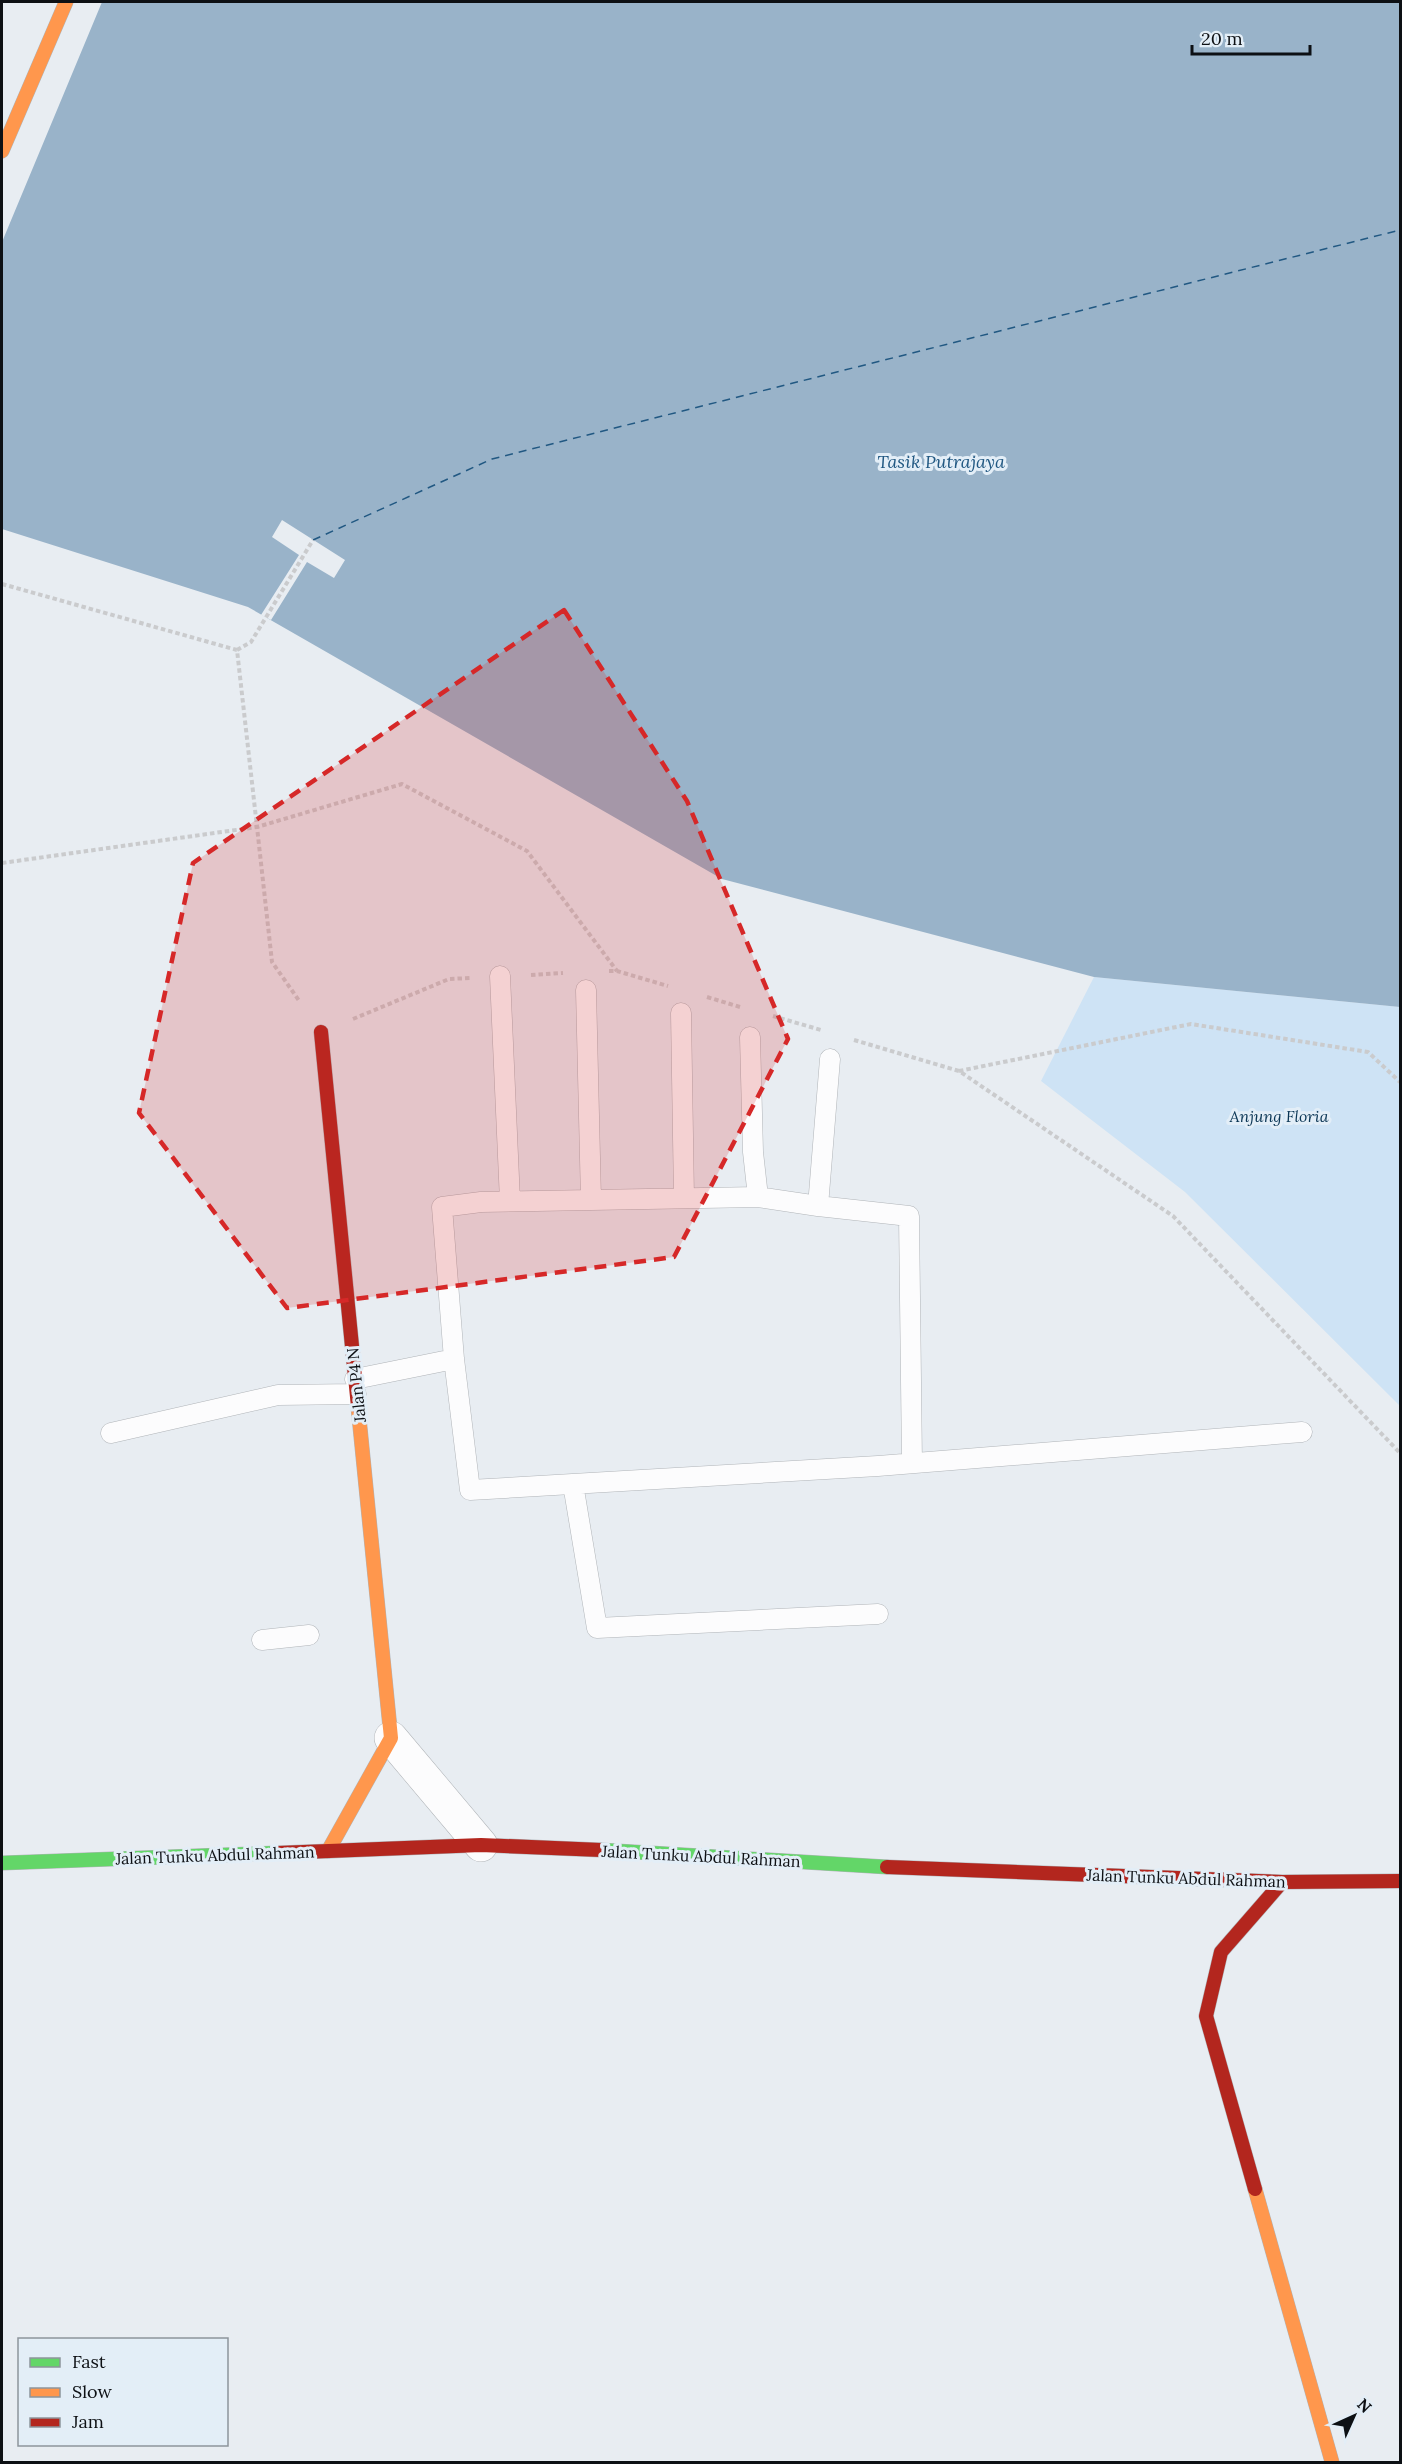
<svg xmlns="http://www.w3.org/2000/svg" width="1402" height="2464" font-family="Lora,serif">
<rect width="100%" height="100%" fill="#e8edf2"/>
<path fill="#cee3f5" d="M1094 977 1400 1007V1406L1185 1192 1041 1081Z"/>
<path fill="#99b3c9" d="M2 2H1400V1007L1094 977 722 879 248 607 2 529Z"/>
<path fill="#e8edf2" d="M2 2H102L2 242Z
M282 520 345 560 334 578 307 562 271 620 261 615 299 555 272 537Z"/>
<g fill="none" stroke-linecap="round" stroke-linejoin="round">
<path stroke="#215882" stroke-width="1.5" stroke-dasharray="8 6" stroke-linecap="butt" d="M313 540 492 459 1400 230"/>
<g stroke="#b0b4b8" stroke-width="21">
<path id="lane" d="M500 976 510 1201
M586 990 591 1200
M681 1013 684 1198
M750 1037 753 1152 758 1197 818 1206 909 1216 912 1463
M758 1197 481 1202 442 1207 454 1359 470 1490 878 1466 1302 1432
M818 1206 830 1059
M355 1379 454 1359
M111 1433 278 1395 356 1394
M573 1484 597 1628 878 1614
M262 1640 309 1635"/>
</g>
<g stroke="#b0b4b8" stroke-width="34">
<path id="street" d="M391 1738 481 1845"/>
</g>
<g stroke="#b0b4b8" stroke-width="15">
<path id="fast" d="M601 1850 887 1867
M2 1863 278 1853"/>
</g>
<g stroke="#b0b4b8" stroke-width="15">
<path id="slow" d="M2 151 66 2
M328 1851 391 1738 358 1407
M1255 2189 1332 2462"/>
</g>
<g stroke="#b0b4b8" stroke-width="15">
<path id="jam" d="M321 1032 358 1407
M278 1853 481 1845 601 1850
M887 1867 1282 1882 1400 1881
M1255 2189 1206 2016 1221 1952 1282 1882"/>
</g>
<path stroke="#cacbcd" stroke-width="4" stroke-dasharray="4.5 3" stroke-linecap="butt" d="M2 584 237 650 257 827 402 784 527 851 617 971
M237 650 251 642 313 540
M2 863 257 827 272 962 300 1002
M609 971H617L668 986
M531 975 563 973
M707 997 740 1007
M773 1016 821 1030
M353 1019 449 979 470 978
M854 1040 959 1071 1173 1216 1400 1453
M959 1071 1191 1024 1368 1052 1400 1082"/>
<use href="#lane" stroke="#fcfcfd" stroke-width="20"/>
<use href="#street" stroke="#fcfcfd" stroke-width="33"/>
<use href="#fast" stroke="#63d668" stroke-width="14"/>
<use href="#slow" stroke="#ff974d" stroke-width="14"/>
<use href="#jam" stroke="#b3261e" stroke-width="14"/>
</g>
<path fill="#d62828" fill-opacity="0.2" stroke="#d62828" stroke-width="4.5" stroke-dasharray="12 8" stroke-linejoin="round" d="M564 610 687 801 788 1039 674 1257 287 1308 139 1113 193 863Z"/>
<g text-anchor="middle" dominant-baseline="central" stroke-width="6" stroke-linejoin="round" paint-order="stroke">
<g font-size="16" font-style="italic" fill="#0a3554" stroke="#e3eef7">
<text x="1279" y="1116">Anjung Floria</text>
</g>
<g font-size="16" fill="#0d1014" stroke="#e3eef7">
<text transform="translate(356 1385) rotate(-96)">Jalan P4 N</text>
<text transform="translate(215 1855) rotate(-2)">Jalan Tunku Abdul Rahman</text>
<text transform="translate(701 1856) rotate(3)">Jalan Tunku Abdul Rahman</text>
<text transform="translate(1186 1878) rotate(2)">Jalan Tunku Abdul Rahman</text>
</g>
<g font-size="18" font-style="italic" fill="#215882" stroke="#e3eef7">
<text x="941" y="461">Tasik Putrajaya</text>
</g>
</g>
<rect width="1402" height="2464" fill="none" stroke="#0d1014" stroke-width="6"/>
<rect x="18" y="2338" width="210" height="108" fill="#e3eef7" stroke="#8d959c" stroke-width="1.5"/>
<rect x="30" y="2358" width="30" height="9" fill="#63d668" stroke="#8d959c" stroke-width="1.5"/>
<text x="72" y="2368" font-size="18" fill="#0d1014">Fast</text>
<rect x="30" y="2388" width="30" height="9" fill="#ff974d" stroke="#8d959c" stroke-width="1.5"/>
<text x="72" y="2398" font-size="18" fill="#0d1014">Slow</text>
<rect x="30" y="2418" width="30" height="9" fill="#b3261e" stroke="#8d959c" stroke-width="1.5"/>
<text x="72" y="2428" font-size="18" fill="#0d1014">Jam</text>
<g transform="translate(1354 2416) rotate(45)" stroke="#e3eef7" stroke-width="4.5" paint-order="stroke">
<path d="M0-4.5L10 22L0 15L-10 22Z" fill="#0d1014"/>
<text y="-9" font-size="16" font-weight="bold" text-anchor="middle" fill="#0d1014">N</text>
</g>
<path d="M1192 45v9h118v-9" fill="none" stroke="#0d1014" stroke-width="3"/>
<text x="1201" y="45" font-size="18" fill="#0d1014" stroke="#e3eef7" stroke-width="4.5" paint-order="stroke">20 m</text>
</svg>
